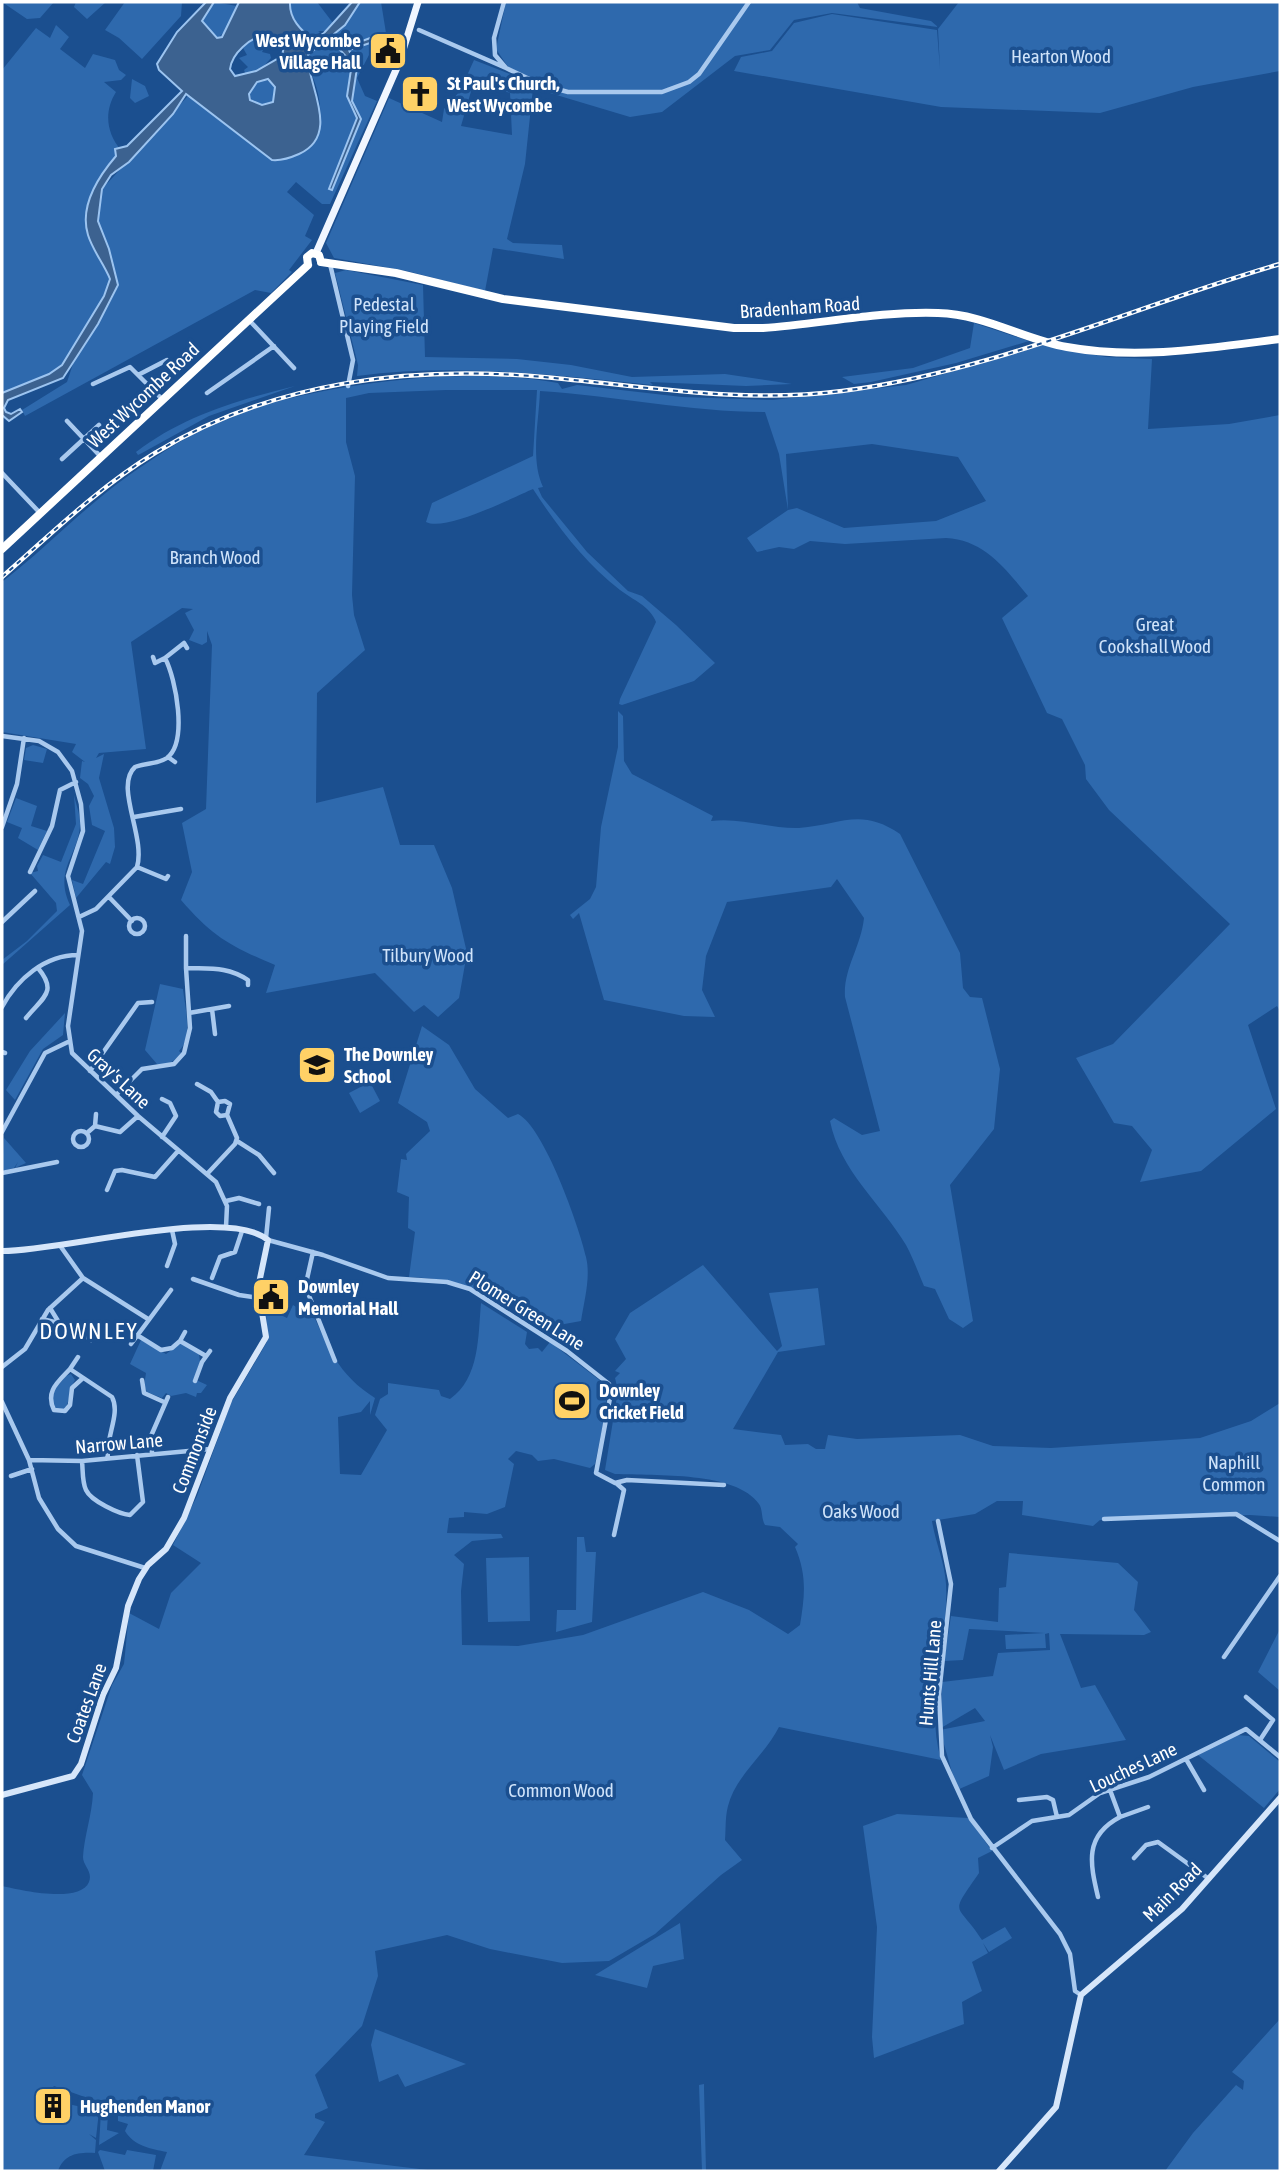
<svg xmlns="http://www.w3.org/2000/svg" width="1282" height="2173" font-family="'Asap Condensed',sans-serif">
<rect width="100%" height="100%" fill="#1b4f8f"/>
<path fill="#2e69ad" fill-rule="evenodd" d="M2 2H54L40 18 27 19Z
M76 2H106L87 19 74 7Z
M125 2H182L181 16 142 59 119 38 105 30Z
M214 2 237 6 229 27 218 38 202 21Z
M290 2H317L333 23 325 31H318L320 32 313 40C301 30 290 19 290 2Z
M360 2H381L386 33 384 42 369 55 357 78 365 96 377 101 330 204H322L296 182 287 192 314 215 305 236 312 240 289 270 292 272 271 293 255 290 25 416 22 410 67 382 74 361 109 304 118 285 109 249 98 221 102 189 188 96 278 161C318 153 327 123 316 86 313 76 307 65 308 55L323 42 332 43 352 63 347 96 357 118 332 189 361 119 352 101 357 68 349 50 379 39V36L346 47 335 38 337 30 345 25Z
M506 2H857L860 8 931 21 938 27 832 13 794 20 770 50 735 56 662 112 630 117 533 88 525 164 507 239 513 243 562 245 564 259 493 248 485 291 407 271 334 258 326 243 389 98 442 122 444 109 460 91 474 60 557 92 668 90 570 91 542 83 508 67 496 49ZM474 81 510 93 512 135 461 126Z
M959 2H1280V71L1193 87 1100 113 941 107 734 71 741 57 772 51 794 23 832 14 937 30 940 69 938 29Z
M56 25 69 37 60 49 85 68 93 54 115 60 119 70 126 75 121 80 104 82 116 92C104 111 106 133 121 150 104 175 77 201 88 234 93 250 104 263 110 279 106 296 71 359 58 369 43 381 19 386 2 393V70L36 28 50 38Z
M266 34 268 40 262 52 270 54 271 58 263 67 246 75 244 70 248 67 239 58 247 55 243 48 254 38Z
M132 79 145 86 149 96 135 103 130 98Z
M250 93a13 13 0 1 1 26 0a13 13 0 1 1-26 0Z
M346 270 423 285 425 357 517 359 571 365 632 377 725 374 792 384 746 386 650 382 653 385C554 375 456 363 357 376L358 365 335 273Z
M974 323 1029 341 956 363 871 382 854 384 842 377 913 368 970 348Z
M1043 345 1106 357 1152 359 1148 429 1229 424 1280 415V1011L1277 1006 1248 1025 1276 1109 1201 1171 1140 1182 1152 1150 1132 1126 1114 1123 1076 1058 1113 1044 1230 924 1109 810 1086 779 1085 765 1062 719 1047 713 1002 618 1028 596C1005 568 984 540 946 538L845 544 810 541 794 549 779 547 757 552 747 538 788 510 779 454 765 412C689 412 616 396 540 391 539 421 530 459 543 487L538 488 542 497 587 552 628 591 642 596 676 625 715 663 694 681 622 705 619 704 620 699 656 622C650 606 633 600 620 590 585 563 557 526 533 489 512 498 445 532 426 522L432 503 533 456 537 390H446L369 393 346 398V442L355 476 352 595 354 615 365 650 317 693 316 803 383 787 400 845H434L452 888 467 953 459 998 438 1017 424 1005 414 1012 375 973 266 993 275 965C230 946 213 937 181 900L192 872 182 823 206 809 212 645 207 631V642L202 645 189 640 194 630 185 613 193 609 182 608 131 642 146 749 99 753 96 758 104 754 99 778 114 828 115 847 110 864 106 862 76 898 72 880 83 884 105 831 92 825 89 806 94 796 88 784 80 778 82 761 85 762 72 752 76 744 2 732V582C45 549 83 508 128 476 165 450 209 421 253 408 341 382 468 366 558 383L562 389 577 385 682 397 773 400 906 385ZM872 444 958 457 986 501 936 521 844 528 797 508 788 510 786 454Z
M295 386 209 416 142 453 138 455 136 452C183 416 238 400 295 386Z
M618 711 623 716 624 761 632 774 713 816 711 821C740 817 770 829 799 828 841 825 860 807 900 834L960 953 963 988 970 997 982 998 1000 1069 994 1129 950 1185 973 1321 963 1328 949 1319 935 1289 924 1286C918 1272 913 1258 906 1245 881 1203 840 1171 830 1121L834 1118 862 1135 880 1131 845 997C843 969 861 947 864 918L837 879 831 887 727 902 706 956 702 990 715 1017 684 1016 604 1000 579 913 573 919 570 915 590 899 596 887 601 827 618 747Z
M33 745 47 749 43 763 24 760 26 748Z
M74 795C76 804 80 814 80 823 80 854 53 869 70 905L2 965V960L27 941 57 911 56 903 30 873 38 871 37 866 43 855 61 862 76 824Z
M16 798 37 806 31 826 47 831 38 850 18 838 22 828 7 822Z
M160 984 183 989C185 1007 193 1038 179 1051L181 1053C174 1062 169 1065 157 1064L145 1050Z
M65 1013 63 1035 43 1049 15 1100 6 1090 30 1051Z
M422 1026 449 1045 475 1089 508 1118 518 1114C544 1127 579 1226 586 1257 591 1277 584 1301 581 1321L548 1327C500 1296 467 1279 409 1277L415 1232 408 1228 409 1197 397 1192 401 1159 407 1160 406 1154 430 1131 427 1122 398 1103Z
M370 1082 380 1101 360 1113 349 1093Z
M4 1138 26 1163 15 1168 18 1162 14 1168 2 1171Z
M703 1265 777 1351 782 1346 769 1293 818 1288 825 1345 778 1352 733 1429 781 1435 785 1445 808 1444 816 1449H825L828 1435 857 1439 960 1435 993 1446 1051 1448 1200 1438 1251 1421 1280 1403V1517L1250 1515 1100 1520 1093 1526 1022 1515 1023 1501H997L975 1514 932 1521C935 1541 945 1563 946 1584 949 1643 924 1701 941 1760L779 1727C765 1755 736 1775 728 1806 725 1817 726 1829 725 1840L742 1860 721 1875 655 1934 609 1961 562 1963 490 1949 447 1935 375 1951 378 1976 362 2026 315 2075 328 2108 315 2114V2118L325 2122 304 2155 436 2171H160L167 2152C151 2149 134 2146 125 2131L128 2124 118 2121V2112L99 2108 93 2100 54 2086 47 2094 51 2097 40 2121 49 2125 54 2111 64 2103 99 2111 96 2138 89 2134 96 2140 95 2153C78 2152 64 2154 58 2171H2V1886C20 1890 80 1904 89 1882 93 1871 83 1866 83 1857 84 1837 92 1815 93 1793L82 1775 112 1685 124 1664 129 1613 159 1629 171 1593 201 1563 173 1545 197 1496 231 1403 267 1342 266 1308 287 1318 293 1305 301 1310 310 1307C327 1346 338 1375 375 1398L370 1415V1401L361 1412 338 1417 340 1474 361 1475 387 1430 375 1415 380 1399 388 1394V1383L439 1390 441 1396 450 1399C480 1378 478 1336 481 1303L527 1332 525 1344 529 1349 538 1348 542 1352 550 1342 602 1382 607 1404 595 1464 590 1468 554 1459 538 1461 532 1455 516 1451 508 1459 514 1464 505 1507 487 1514 464 1512V1517L449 1518 447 1533 501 1534 503 1538 472 1541 454 1555 464 1564 461 1591 462 1645 518 1646 583 1635 703 1592 749 1610 788 1634 800 1625C805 1595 807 1575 795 1547L798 1544 780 1527 765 1525C761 1518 763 1510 759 1504 736 1471 656 1476 615 1474L605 1470 618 1390 615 1378 620 1373 615 1371 626 1359 615 1339 630 1313Z
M141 1340 166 1354 181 1343 199 1354 200 1362 194 1379 207 1385 201 1393H197L196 1397 186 1393 171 1396 166 1393 162 1398 147 1392 144 1386 146 1373 130 1364Z
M71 1374 75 1380C68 1390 71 1401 64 1410L53 1408 52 1393 66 1376Z
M577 1537H584L586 1552H596L592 1622 556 1632 557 1610H576Z
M1009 1553 1118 1563 1138 1582 1134 1610 1151 1632 1144 1635 1060 1634 1081 1688 1095 1685 1126 1740 1041 1754 1004 1770 990 1735 993 1747 989 1776 957 1790 940 1730 985 1721 975 1708 941 1728 942 1682 993 1676 998 1653 1050 1650 1049 1633 1045 1634 1046 1648 1006 1649 1005 1635 1045 1633 969 1629 963 1660 944 1661 951 1616 998 1622 999 1588 1006 1587Z
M529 1557 530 1621 488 1622 486 1558Z
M1280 1629V1691L1258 1672Z
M1237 1735 1249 1736 1280 1762V1789L1264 1808 1198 1755Z
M897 1814 968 1818 992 1851 978 1858 979 1873C948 1918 957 1901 982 1940L1005 1927 1012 1938 989 1952 983 1943 988 1953 972 1962 982 1991 962 2002 964 2024 874 2058 872 2037 877 1927 863 1826Z
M680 1923 684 1959 653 1966 647 1988 595 1975Z
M1280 2019V2171H1165L1193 2133 1236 2085 1243 2090 1244 2081 1232 2072Z
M375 2029 466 2064 405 2087 398 2074 379 2082 371 2045Z
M704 2084V2088L706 2171H702L699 2085Z
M101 2112 108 2113 107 2130 119 2133 99 2145Z
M100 2150 125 2155 127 2150 156 2155 153 2171H105L98 2152Z"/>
<path fill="#3c6290" stroke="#9cc4f0" stroke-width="2" fill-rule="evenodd" d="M206 2H214L202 21 217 38 222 37 239 2H290C289 19 301 30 313 40L324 33 352 2H360L345 25 334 34 336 41 346 47 373 37V42L349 50 357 68 352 101 361 119 332 190 329 189 357 118 347 96 352 63 331 40 327 39 308 55C305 81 343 134 299 154 290 158 282 161 272 160L186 94 173 114 129 162 111 175 102 189 98 221 109 249 118 285 98 324 63 378 8 400 4 408 6 412 11 414 20 409 22 412 9 421 2 415V393L49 374 62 365 104 296 110 279C104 264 93 251 88 235 79 206 98 177 116 156L115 149 127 146 182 91 159 70 157 64 177 32ZM266 34 277 37 284 46 282 56 256 71 235 76 230 69C232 53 250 38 266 34ZM268 79 275 87 273 102 262 105 250 100 249 94 257 82Z"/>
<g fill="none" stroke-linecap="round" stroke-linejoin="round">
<path stroke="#a9c9ee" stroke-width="4.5" d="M504 2 494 38 495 55 506 68 542 85 568 92H662L689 82 699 74 749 2
M419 30 506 68
M330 264 353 360 348 386
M249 320 294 368
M140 374 167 360
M93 384 130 367 162 399
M207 393 274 346
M67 421 100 456
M62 459 99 425
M2 473 40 513
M153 657 155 663 165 658
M2 736 39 741 58 752 72 771 81 804 83 831 68 876 82 931 68 1026 72 1053 138 1116 216 1182 227 1206 226 1227
M168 757 175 762
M134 817 181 809
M2 827 17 784 24 738
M137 867 166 879 168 876
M30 872 52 826 60 790 76 782
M109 897 132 921
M79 917 96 909 137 867C146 837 114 786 135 767 145 763 158 764 167 758 188 742 176 679 165 658L184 643 187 648
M129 926a8 8 0 1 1 16 0a8 8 0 1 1-16 0Z
M2 922 35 891
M186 968V936
M2 1007C17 979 45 955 78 955
M212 1009 215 1034
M189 1013 229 1006
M26 1018C43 997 58 992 38 968
M2 1052 5 1053
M90 1071 138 1003 152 1002
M197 1084 211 1092 218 1102 216 1112 220 1116 227 1115 237 1138 235 1144 207 1174
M117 1094 142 1069 174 1064 184 1053 190 1028 186 968C209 969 227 966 248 980V985
M218 1102 225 1101 230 1104 227 1115
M95 1126 96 1114
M73 1139a8 8 0 1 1 16 0a8 8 0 1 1-16 0Z
M2 1132 45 1053 68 1042
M87 1133 95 1126 120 1132 138 1116
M162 1137 176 1116 170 1103 162 1099
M237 1141 259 1155 274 1173
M2 1173 57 1162
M107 1190 115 1171 122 1170 155 1177 178 1151
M226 1201 239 1198 259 1204
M266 1238 269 1208
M268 1240 323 1255 388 1278 447 1282 470 1289 567 1351 609 1384 610 1398 596 1473 615 1483 627 1480 724 1485
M61 1247 83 1278 148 1319
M313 1252 307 1279 308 1293 335 1361
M167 1266 175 1244 172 1230
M212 1278 220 1257 235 1252 242 1231
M193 1279 239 1295 259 1298
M50 1308 58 1321
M42 1319 75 1327 91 1340
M137 1335 161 1350 172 1348 180 1341 206 1356
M180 1341 185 1332
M131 1344 171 1290
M2 1367 25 1349 48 1310 83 1278
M70 1369 78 1357
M83 1378 72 1388 70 1405 65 1411 54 1410C45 1391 58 1382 70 1369L112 1397C121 1414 105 1438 108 1458
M142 1380 144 1393 164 1402
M195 1381 202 1362 210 1351
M2 1402 29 1460 39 1498 58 1529 76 1546 145 1568
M152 1453 151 1436 168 1397
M29 1460 82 1461 210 1449
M82 1461C83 1470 82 1482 86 1490 91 1501 119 1514 130 1515L143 1502 137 1455
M11 1476 32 1469
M1104 1519 1236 1514 1280 1541
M938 1521 951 1584 939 1694 942 1756 971 1819 1060 1934 1070 1954 1075 1991 1081 1995
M614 1535 624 1490 616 1483
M1224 1657 1280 1576
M1246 1697 1273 1720 1260 1740
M1186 1759 1204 1790
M1019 1800 1047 1797 1053 1800 1057 1817
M1120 1817 1148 1807
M992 1848 1032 1821 1069 1815 1100 1793 1149 1777 1246 1729 1280 1757
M1134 1858 1146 1845 1158 1842 1209 1879
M1098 1897C1090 1863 1084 1836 1120 1817L1110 1790"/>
<path stroke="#d6e6fa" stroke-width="6" d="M2 1251C59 1252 226 1205 268 1240L258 1288 266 1337 230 1398 184 1518 166 1549 148 1565 139 1579 128 1606 116 1668 103 1695 81 1764 73 1776 2 1795
M999 2171 1056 2107 1081 1995 1182 1909 1280 1798"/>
<path stroke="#f0f6ff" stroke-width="7" d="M316 253 399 63 418 2"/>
<path stroke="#fff" stroke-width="8" d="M321 262 396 273 503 299 734 328H763C820 324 880 311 938 313 984 314 1023 339 1067 347 1137 360 1210 348 1280 339
M308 265 307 257 312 253 319 255 321 262
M2 549 308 265"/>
<g stroke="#fff" stroke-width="4.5">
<path id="rail" d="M2 577C51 534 99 487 155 453 271 382 410 365 543 377 645 386 739 404 842 391 993 372 1135 306 1280 264"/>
</g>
<use href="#rail" stroke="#1b4f8f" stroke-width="2" stroke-dasharray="5" stroke-linecap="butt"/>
</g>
<defs>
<g id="civic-square" transform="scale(2.0125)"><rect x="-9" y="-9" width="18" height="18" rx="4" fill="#ffd166" stroke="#1b4f8f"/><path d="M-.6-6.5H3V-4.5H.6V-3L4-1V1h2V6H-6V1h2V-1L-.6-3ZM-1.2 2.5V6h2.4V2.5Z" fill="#111"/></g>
<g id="church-square" transform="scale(2.0125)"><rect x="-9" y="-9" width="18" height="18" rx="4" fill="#ffd166" stroke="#1b4f8f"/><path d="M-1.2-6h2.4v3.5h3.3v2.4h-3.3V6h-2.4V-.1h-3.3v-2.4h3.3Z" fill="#111"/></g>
<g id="school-square" transform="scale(2.0125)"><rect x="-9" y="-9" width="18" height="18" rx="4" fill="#ffd166" stroke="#1b4f8f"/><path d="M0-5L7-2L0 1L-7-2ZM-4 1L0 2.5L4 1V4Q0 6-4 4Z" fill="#111"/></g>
<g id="stadium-square" transform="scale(2.0125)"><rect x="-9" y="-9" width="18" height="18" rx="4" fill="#ffd166" stroke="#1b4f8f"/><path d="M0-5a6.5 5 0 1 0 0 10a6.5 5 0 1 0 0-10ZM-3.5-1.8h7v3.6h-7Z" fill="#111"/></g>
<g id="building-square" transform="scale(2.0125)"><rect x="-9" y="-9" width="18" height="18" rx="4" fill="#ffd166" stroke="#1b4f8f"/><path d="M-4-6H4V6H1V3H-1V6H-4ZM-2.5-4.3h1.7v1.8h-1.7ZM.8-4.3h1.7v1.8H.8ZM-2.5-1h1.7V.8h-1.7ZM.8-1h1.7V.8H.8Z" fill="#111"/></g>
</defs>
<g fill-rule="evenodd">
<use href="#civic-square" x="388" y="51"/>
<use href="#church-square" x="420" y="94"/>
<use href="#school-square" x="317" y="1065"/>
<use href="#civic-square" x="271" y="1297"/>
<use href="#stadium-square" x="572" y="1401"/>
<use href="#building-square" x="53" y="2106"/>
</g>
<g text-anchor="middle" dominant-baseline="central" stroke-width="7" stroke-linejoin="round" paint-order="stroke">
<g font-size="19" font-weight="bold" fill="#fff" stroke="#1b4f8f" text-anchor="start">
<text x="361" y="40" text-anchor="end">West Wycombe<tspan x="361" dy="22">Village Hall</tspan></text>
<text x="447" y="83">St Paul's Church,<tspan x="447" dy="22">West Wycombe</tspan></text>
<text x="344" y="1054">The Downley<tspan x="344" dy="22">School</tspan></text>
<text x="298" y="1286">Downley<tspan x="298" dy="22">Memorial Hall</tspan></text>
<text x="599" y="1390">Downley<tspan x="599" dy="22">Cricket Field</tspan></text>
<text x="80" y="2106">Hughenden Manor</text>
</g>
<g font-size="19" fill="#cfe3fa" stroke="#1b4f8f">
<text x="1061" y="56">Hearton Wood</text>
<text x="384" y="304">Pedestal<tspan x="384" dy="22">Playing Field</tspan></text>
<text x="215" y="557">Branch Wood</text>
<text x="1155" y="624">Great<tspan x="1155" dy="22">Cookshall Wood</tspan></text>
<text x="428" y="955">Tilbury Wood</text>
<text x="1234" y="1462">Naphill<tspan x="1234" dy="22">Common</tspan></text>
<text x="861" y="1511">Oaks Wood</text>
<text x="561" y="1790">Common Wood</text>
</g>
<g font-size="19" fill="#fff" stroke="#1b4f8f">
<text transform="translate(800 307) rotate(-4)">Bradenham Road</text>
<text transform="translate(143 395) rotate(-43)">West Wycombe Road</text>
<text transform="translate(119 1078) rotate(43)">Gray's Lane</text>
<text transform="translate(527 1310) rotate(32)">Plomer Green Lane</text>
<text transform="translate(119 1443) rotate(-5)">Narrow Lane</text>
<text transform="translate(194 1450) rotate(-69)">Commonside</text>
<text transform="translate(930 1673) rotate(-85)">Hunts Hill Lane</text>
<text transform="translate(86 1703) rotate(-70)">Coates Lane</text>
<text transform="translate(1133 1767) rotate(-25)">Louches Lane</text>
<text transform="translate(1172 1892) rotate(-45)">Main Road</text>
</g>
<g font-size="23" letter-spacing="2" fill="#fff" stroke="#1b4f8f">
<text x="89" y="1331">DOWNLEY</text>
</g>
</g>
<rect width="1282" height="2173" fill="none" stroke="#ffffff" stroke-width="7"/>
</svg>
